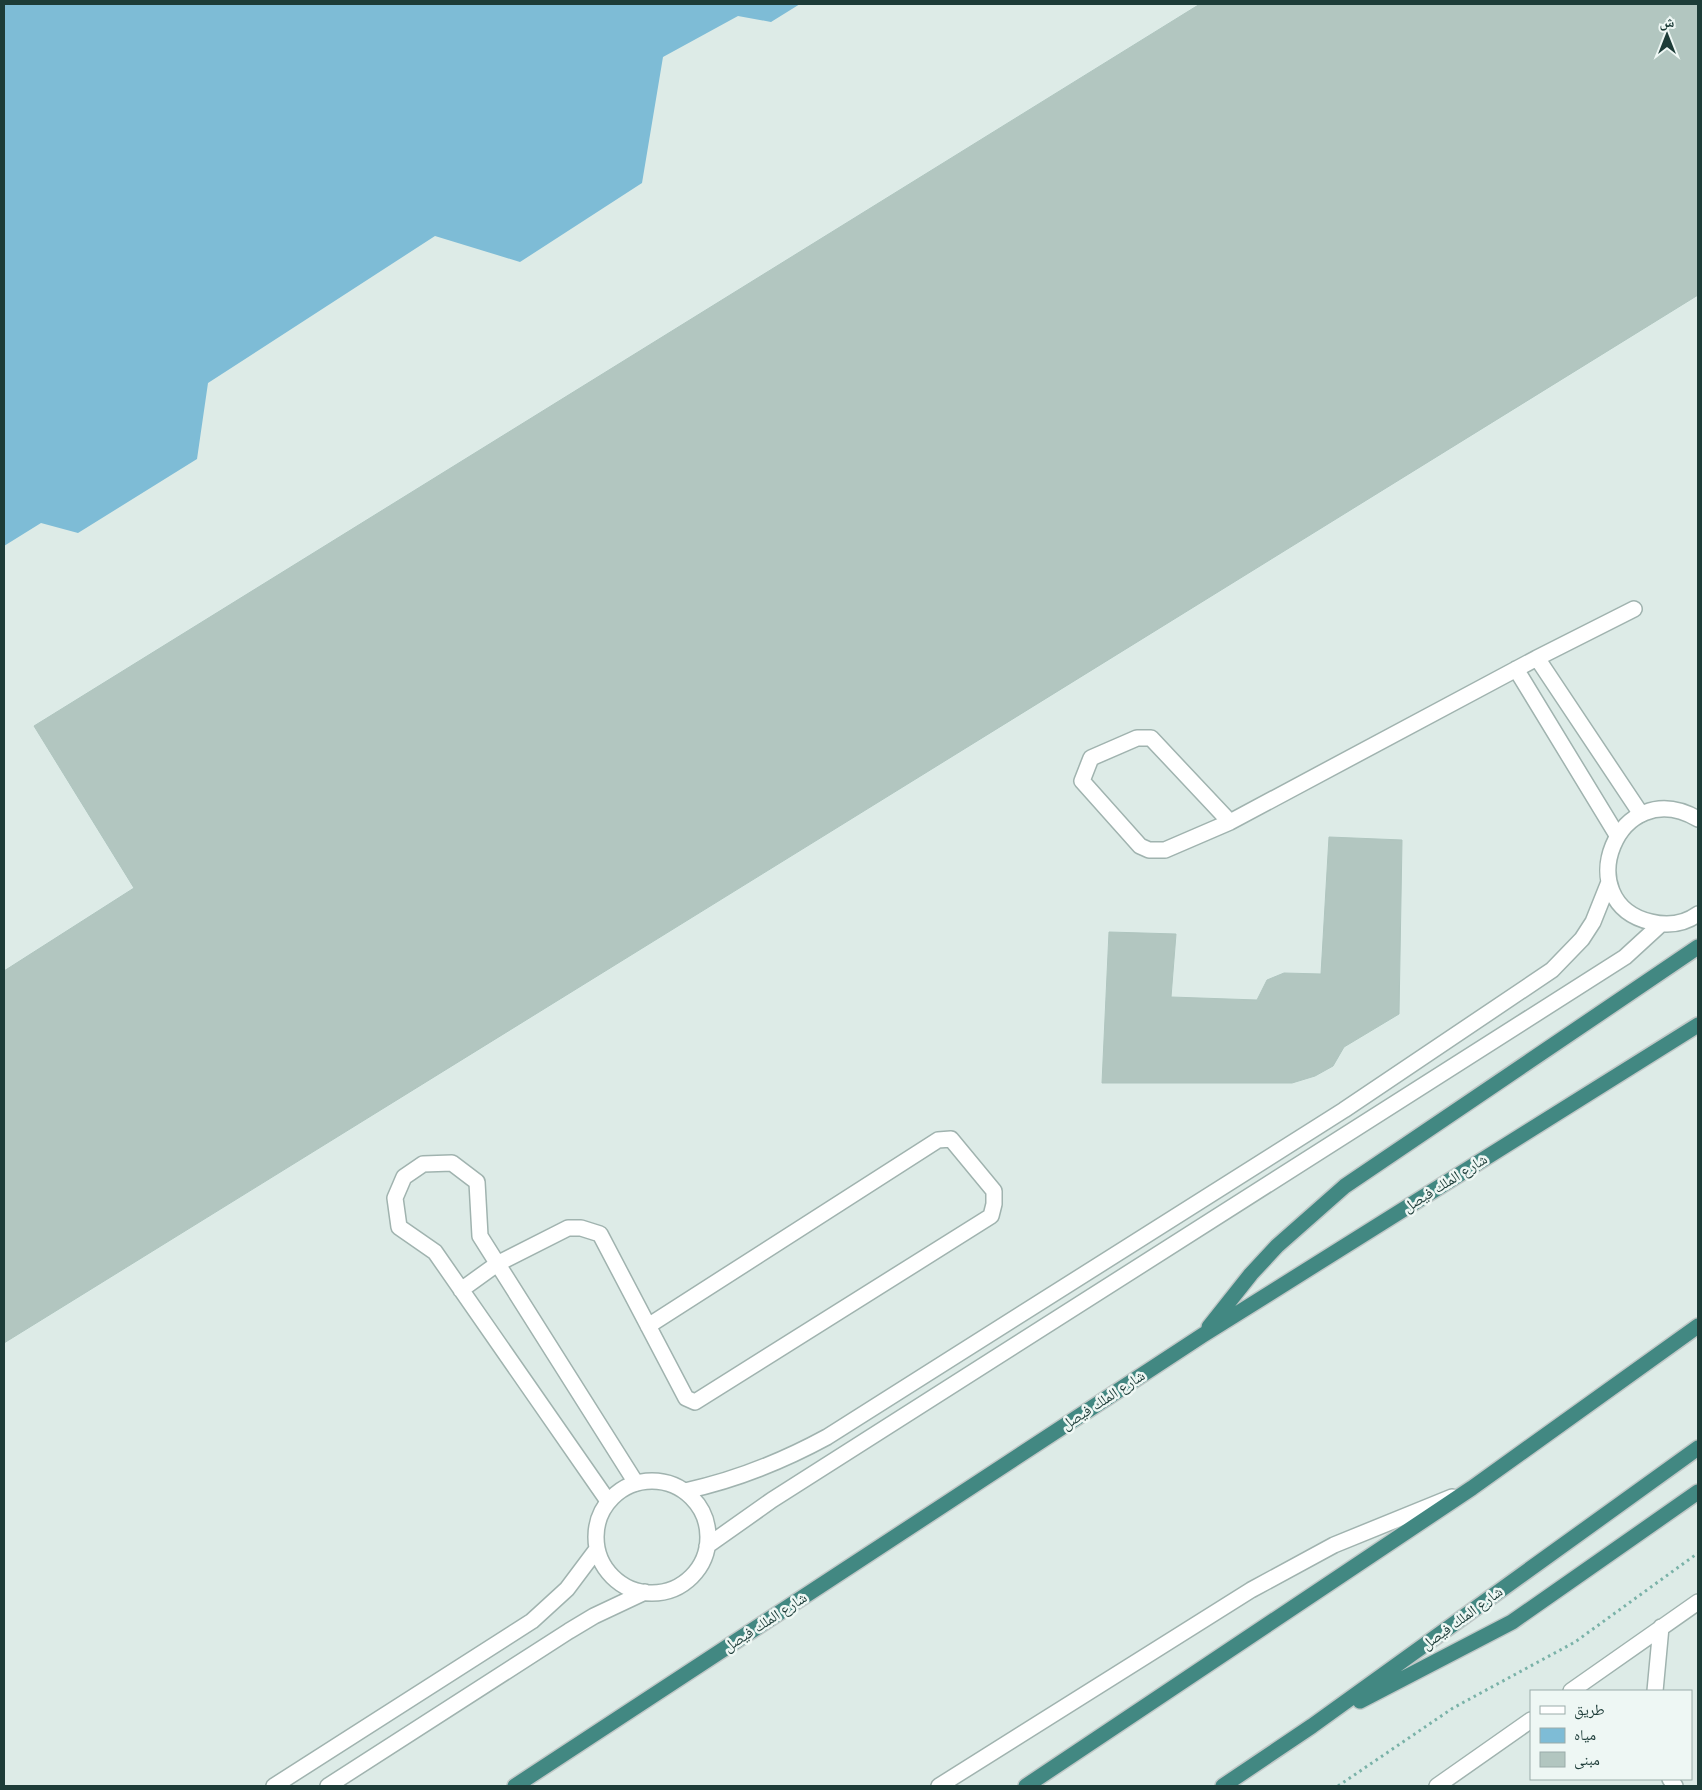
<svg xmlns="http://www.w3.org/2000/svg" width="1702" height="1790" font-family="Raleway,'Noto Naskh Arabic',sans-serif">
<rect width="100%" height="100%" fill="#ddebe7"/>
<path fill="#7ebcd6" d="M4 4H800L771 22 738 16 663 57 642 183 520 262 435 236 208 383 197 459 78 533 41 523 4 546Z"/>
<path fill="#b2c6c0" stroke="#afc5bf" d="M1200 4H1698V295L4 1343V971L134 888 34 726Z
M1329 837 1402 840 1399 1014 1344 1047 1333 1066 1315 1076 1292 1083H1102L1109 932 1176 934 1171 997 1257 1000 1267 980 1284 973 1321 974Z"/>
<g fill="none" stroke-linecap="round" stroke-linejoin="round">
<g stroke="#a0b3af" stroke-width="18">
<path id="service" d="M1537 658 1641 814
M1516 669 1617 835
M1230 822 1151 738H1137L1091 758 1082 781 1140 846 1149 850H1165L1230 822 1537 658 1634 609
M461 1290 497 1264 568 1228H581L600 1234 686 1398 695 1402 991 1216 994 1204V1191L951 1139 938 1140 648 1326
M608 1501 435 1252 399 1227 395 1198 404 1177 423 1164 452 1163 477 1182 480 1236 636 1483
M1571 1691 1698 1602
M1655 1691 1661 1627
M1670 1779 1675 1786
M939 1786 1251 1590 1334 1545 1452 1497
M1437 1786 1531 1720"/>
</g>
<g stroke="#a0b3af" stroke-width="18">
<path id="minor" d="M1698 819C1617 772 1568 903 1651 922 1667 926 1684 924 1698 914
M596 1537a56 56 0 1 1 112 0a56 56 0 1 1-112 0Z
M685 1491C736 1480 781 1462 827 1437L1344 1110 1552 970 1582 939 1593 922 1609 882
M707 1546 772 1500 1625 957 1661 924
M274 1786 532 1621 567 1589 597 1549
M328 1786 569 1631 594 1616 645 1592"/>
</g>
<g stroke="#c0c8c7" stroke-width="18">
<path id="trunk" d="M1209 1327 1251 1274 1277 1246 1345 1186 1698 947
M1360 1701 1512 1622 1698 1492
M515 1786 1203 1335 1698 1025
M1026 1786 1472 1488 1698 1326
M1223 1786 1312 1726 1698 1448"/>
</g>
<path stroke="#7ab2a8" stroke-width="3" stroke-dasharray="2.5 4" stroke-linecap="butt" d="M1338 1786 1453 1708 1575 1642 1698 1553"/>
<use href="#service" stroke="#fff" stroke-width="15"/>
<use href="#minor" stroke="#fff" stroke-width="15"/>
<use href="#trunk" stroke="#428882" stroke-width="15"/>
</g>
<g text-anchor="middle" dominant-baseline="central" stroke-width="5" stroke-linejoin="round" paint-order="stroke">
<g font-size="15" fill="#1d3c38" stroke="#eef7f4">
<text transform="translate(1445 1183) rotate(-32)">شارع الملك فيصل</text>
<text transform="translate(1103 1400) rotate(-33)">شارع الملك فيصل</text>
<text transform="translate(1462 1618) rotate(-36)">شارع الملك فيصل</text>
<text transform="translate(765 1622) rotate(-33)">شارع الملك فيصل</text>
</g>
</g>
<rect width="1702" height="1790" fill="none" stroke="#1d3c38" stroke-width="10"/>
<rect x="1530" y="1690" width="162" height="90" fill="#eef7f4" stroke="#9aaca9"/>
<rect x="1540" y="1706" width="25" height="8" fill="#ffffff" stroke="#9aaca9"/>
<text x="1574" y="1715" font-size="15" fill="#1d3c38">طريق</text>
<rect x="1540" y="1728" width="25" height="15" fill="#7ebcd6" stroke="#9aaca9"/>
<text x="1574" y="1740" font-size="15" fill="#1d3c38">مياه</text>
<rect x="1540" y="1752" width="25" height="15" fill="#b2c6c0" stroke="#9aaca9"/>
<text x="1574" y="1765" font-size="15" fill="#1d3c38">مبنى</text>
<g transform="translate(1667 35)" stroke="#eef7f4" stroke-width="4" paint-order="stroke">
<path d="M0-4L9 19L0 12L-9 19Z" fill="#1d3c38"/>
<text y="-8" font-size="14" font-weight="bold" text-anchor="middle" fill="#1d3c38">ش</text>
</g>
</svg>
